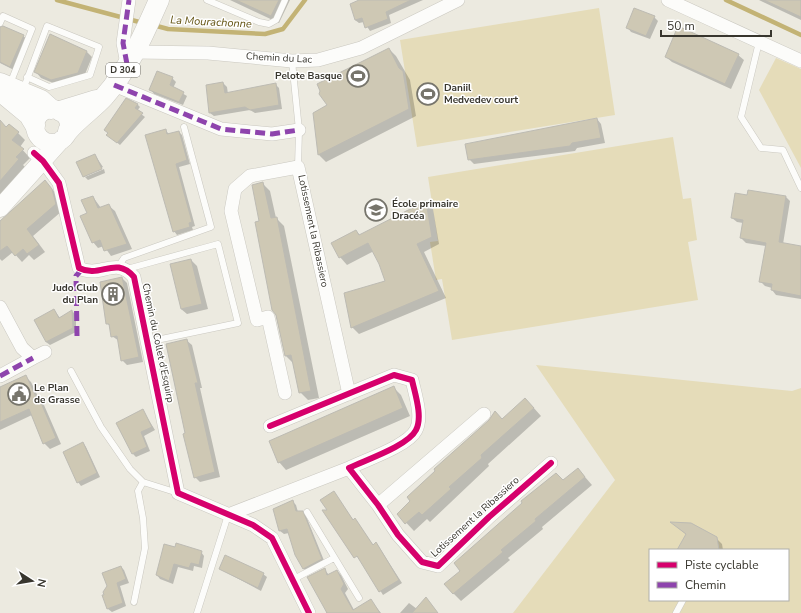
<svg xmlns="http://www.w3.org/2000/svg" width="801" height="613" font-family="'Nunito Sans',sans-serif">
<rect width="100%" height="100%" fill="#eceae0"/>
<path fill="#e5dcb9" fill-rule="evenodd" d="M599 8 615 115 417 147 400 40Z
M776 58 801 69V168L759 90Z
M673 137 683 199 691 198 697 240 688 242 698 300 452 340 442 279 436 280 430 242 438 241 428 177Z
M536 365 792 391 801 388V613H513L615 480ZM650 550H788V600H650Z"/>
<path fill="#0003" d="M230 0H290L279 23Z
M361 0H423L389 15 391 23 370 31 364 22 359 23 355 20Z
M759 0H801V20Z
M654 17 658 21 650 39 631 32 628 28Z
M0 31 23 36 27 39 14 70 0 63Z
M389 49 396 56 410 80 416 116 326 162 319 155 314 113 329 106Z
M87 52 92 57 83 79 58 85 41 78 36 72Z
M738 55 744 60 731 89 672 62 666 57Z
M172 78 176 82 173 88 187 96 183 105 154 94 151 90Z
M223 83 227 87 228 94 275 84 279 88 282 109 255 113 250 110 214 116 210 113Z
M126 100 138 105 140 107 137 111 145 117 120 145 110 137Z
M597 119 601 124 605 143 577 148 575 151 474 164 469 159Z
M0 122 6 128 18 133 25 140 20 147 30 158 23 165 26 168 0 196Z
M165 130 169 134 179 132 182 135 190 164 179 167 195 226 192 227 193 230 177 235 174 231Z
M95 155 103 167 84 177 78 163Z
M104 169 105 173 88 180 85 177Z
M45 181 58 196 62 211 33 236 45 252 34 260 29 255 22 262 13 252 2 261 0 259V223Z
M262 183 270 191 276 218 284 226 319 398 308 400 300 392 293 363 286 356 264 268H266L260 221 253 186Z
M748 196H785L790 201 783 244 801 247V299L776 295 772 290V288L765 286 760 281 766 246 746 243 741 238 743 223 737 222 732 218Z
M93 197 101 208 109 206 115 211 132 249 111 256 104 246 98 248 93 242 89 213Z
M426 202 433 209 439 244 424 252 446 298 359 334 352 327 386 281 380 264 374 251 347 265 340 257 356 231 360 235Z
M191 260 197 266 208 309 187 314 181 309Z
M122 278 127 283 143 362 127 365 122 360 119 341 112 336 110 326 107 323Z
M54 310 60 318 72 311 76 315V332L50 345 46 342Z
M186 340 192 345 202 388H200L220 477 200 482 195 477 186 434Z
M25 376 31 382 40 401 44 405 61 444 50 449 44 443 32 415 0 430V388Z
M394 388 401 395 410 416 286 470 279 462Z
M533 407 541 416 488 464 489 466 430 522 427 519 414 531 398 514 502 420Z
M143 411 155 430 144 436 150 451 136 457 133 454Z
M83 443 86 447 100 477 81 486 78 482Z
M578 469 592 485 542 527 543 529 508 558 510 560 461 601 453 593Z
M334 493 354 521 355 520 358 523 373 545 376 543 379 547 402 583 383 595 360 558 354 555Z
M292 501 296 505 298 512H302L306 516 325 563 307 572 304 569 289 533 284 534 280 531Z
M677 527 716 538 722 544 723 550H678L687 535Z
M165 545 201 552 204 556 202 568 194 566 193 571 178 567 173 584 160 579 157 575Z
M121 567 124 570 129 583 120 586 126 606 112 612 108 609 105 596Z
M220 569 263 574 267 577 261 591Z
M324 569 329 575 337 571 341 575 348 589 345 593 354 610 371 601 381 613H326Z
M409 603 417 609 438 613H400Z"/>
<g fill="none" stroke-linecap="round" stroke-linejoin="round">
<path stroke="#c3b375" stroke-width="4.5" d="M57 0 143 23
M726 0 801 35
M153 25 168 29 265 34 283 29 305 0"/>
</g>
<path fill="#cec8b4" stroke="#bdbbb3" d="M236 0H279L271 16Z
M359 0H411L386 12 388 19 365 28 362 18 355 20 350 4Z
M764 0H801V17Z
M634 8 655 16 646 36 626 28Z
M3 26 24 35 10 67 0 62V27Z
M678 26 739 54 725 84 665 57Z
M50 34 87 51 78 73 51 80 34 72Z
M389 48 399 68 403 71 409 109 318 155 313 113 327 105 319 94 320 91 317 84Z
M157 71 173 77 170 85 184 92 179 102 149 90Z
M223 82 225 93 276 83 279 105 250 110 245 107 209 113 206 85Z
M126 98 138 104 135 108 143 113 117 143 106 135 108 133 104 130Z
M597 118 601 138 572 143 570 146 468 160 465 144Z
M0 120 6 127 9 124 19 132 12 140 24 149 16 157 19 159 0 181Z
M166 129 167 134 179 131 183 145 187 160 176 164 192 222 189 223 190 227 173 232 145 135Z
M95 154 102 169 83 177 76 162Z
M45 180 52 189 56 204 27 229 39 245 27 254 23 249 15 256 7 246 0 251V221Z
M263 182 271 218 277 217 311 391 299 393 291 355 285 356 276 315 272 310 255 222 259 221 252 185Z
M748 190 786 196 779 242 801 246V296L771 290 772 284 759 282 766 243 740 238 743 220 731 218 735 193 747 195Z
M93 196 98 208 109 204 127 244 104 251 100 240 92 243 80 216 87 213 81 200Z
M426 201 432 237 417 244 439 291 351 328 344 293 385 281 379 264 368 243 339 258 331 243 356 230 359 235Z
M191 259 202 304 181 309 170 264Z
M122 277 139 357 121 361 117 336 111 337 109 324H106L100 282Z
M54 309 59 318 72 310 73 328 46 342 34 320Z
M187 339 198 383H195L215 472 194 478 183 434 185 433 166 344Z
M26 375 37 399 39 398 56 438 43 444 29 409 0 422V387Z
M394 386 403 408 278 463 269 441Z
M525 398 534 408 481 455 482 458 449 487 451 489 422 515 419 512 405 524 397 514 410 501 407 497 435 471 434 469 489 420 495 411 502 419Z
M143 409 152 427 141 432 147 447 132 454 116 423Z
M83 442 97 473 77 483 63 452Z
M578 468 585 477 535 519 536 521 501 550 503 552 453 594 444 584 460 571 454 563 522 503 521 501 556 473 563 480Z
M334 491 353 520 355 518 373 545 376 542 399 580 379 592 357 556 354 558 322 510H327L320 500Z
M293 500 296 511H303L322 559 303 569 295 555 287 529 279 531 273 509Z
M670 522 691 523 717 537 719 550H677L686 534Z
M176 543 202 551 199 565 191 563 189 568 174 564 169 581 156 575 164 544 175 547Z
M225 555 264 573 258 588 219 569Z
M121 566 126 579 117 583 123 603 107 609 102 595H104L103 592 107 586 102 573Z
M325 568 327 575 337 570 344 584 341 589 353 610 371 599 380 613H327L307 577Z
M426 597 438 613H412Z"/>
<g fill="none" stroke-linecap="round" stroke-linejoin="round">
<g stroke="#cac8c0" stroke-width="7">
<path id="lane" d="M207 0 259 22 269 24 276 20 285 0
M0 23 3 16 32 29 10 84
M759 42 741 117 761 148 783 150 801 188
M292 61 299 130 298 167
M23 90 47 26 99 47 90 75 49 87 27 77
M118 267 124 258 211 227 184 127
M127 269 218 244 238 323 147 342
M71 371 101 427 130 469 143 482 178 493
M307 512 359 598
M292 580 334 558
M134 602 145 548 143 518 138 491 143 482
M197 613 228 515
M676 613 683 600"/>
</g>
<g stroke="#cac8c0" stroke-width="14">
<path id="street" d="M668 0 801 61
M134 52 208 53 292 61 318 60 361 48 458 0
M127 64 123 43 129 0
M114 85 221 129 272 134 299 130
M34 153 43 161 59 183 79 268C101 279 115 255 134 277L178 493 253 525 272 538 309 613
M0 307 22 348 33 358 45 352
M0 376 33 358
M285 393 268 317 257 320 231 211 235 189 250 176 298 167 349 394
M270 426 394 375 412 380C415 394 423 417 416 430 408 446 365 460 349 468L378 505 398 535 422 562 438 566 489 517 551 463
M378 505 484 414
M228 515 349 468"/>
</g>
<g stroke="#cac8c0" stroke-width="19">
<path id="secondary" d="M35 126a17 17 0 1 1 34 0a17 17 0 1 1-34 0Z
M0 208 61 140"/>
</g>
<g stroke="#cac8c0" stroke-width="21">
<path id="primary" d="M0 83 41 100 51 109
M0 91 29 115 35 125
M60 111 96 100
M68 131C79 118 93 109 104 97 129 69 144 34 159 0"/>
</g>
<use href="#lane" stroke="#fcfcfa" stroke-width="6"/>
<use href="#street" stroke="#fcfcfa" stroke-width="13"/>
<use href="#secondary" stroke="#fcfcfa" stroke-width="18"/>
<use href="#primary" stroke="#fcfcfa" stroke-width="20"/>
<path stroke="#8e44ad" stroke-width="5" stroke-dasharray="10 5" stroke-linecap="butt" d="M127 64 123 43 129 0
M114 85 221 129 272 134 299 130
M77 336 76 276 82 269
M0 376 33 358"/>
<g stroke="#fff" stroke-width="8">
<path id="cycleway" d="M34 153 43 161 59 183 79 268C101 279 115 255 134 277L178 493 253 525 272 538 309 613
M270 426 394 375 412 380C415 394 423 417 416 430 408 446 365 460 349 468L378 505 398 535 422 562 438 566 489 517 551 463"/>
</g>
<use href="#cycleway" stroke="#d6006c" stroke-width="6"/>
</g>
<defs>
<g id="stadium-ring" transform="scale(1.15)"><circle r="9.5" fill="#fff" stroke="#77756c" stroke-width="1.5"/><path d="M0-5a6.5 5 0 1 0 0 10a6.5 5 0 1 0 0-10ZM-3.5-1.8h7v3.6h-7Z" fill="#77756c"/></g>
<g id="school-ring" transform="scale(1.15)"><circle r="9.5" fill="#fff" stroke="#77756c" stroke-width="1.5"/><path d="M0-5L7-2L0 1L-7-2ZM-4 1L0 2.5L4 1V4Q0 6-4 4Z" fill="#77756c"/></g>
<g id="building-ring" transform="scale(1.15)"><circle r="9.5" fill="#fff" stroke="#77756c" stroke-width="1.5"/><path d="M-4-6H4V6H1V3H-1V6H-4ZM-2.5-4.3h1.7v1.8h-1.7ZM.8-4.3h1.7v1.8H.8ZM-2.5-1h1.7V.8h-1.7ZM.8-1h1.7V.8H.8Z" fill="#77756c"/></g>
<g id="civic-ring" transform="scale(1.15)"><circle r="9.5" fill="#fff" stroke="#77756c" stroke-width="1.5"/><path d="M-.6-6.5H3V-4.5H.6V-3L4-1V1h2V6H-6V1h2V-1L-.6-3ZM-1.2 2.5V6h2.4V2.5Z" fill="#77756c"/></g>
</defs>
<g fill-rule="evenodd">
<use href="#stadium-ring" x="358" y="76"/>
<use href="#stadium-ring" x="428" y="94"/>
<use href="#school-ring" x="376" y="210"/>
<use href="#building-ring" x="113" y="294"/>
<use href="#civic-ring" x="19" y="394"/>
</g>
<g text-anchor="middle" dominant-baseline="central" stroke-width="3" stroke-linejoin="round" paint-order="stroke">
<rect fill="#fff" stroke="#74726d" stroke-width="1" x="106" y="63" width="34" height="14" rx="3"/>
<g font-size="9" font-weight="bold" fill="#38362e">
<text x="123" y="70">D 304</text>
</g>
<g font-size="10" fill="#38362e" stroke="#fff">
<text transform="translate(279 58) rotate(3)">Chemin du Lac</text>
<text transform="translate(313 231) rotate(78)">Lotissement la Ribassiero</text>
<text transform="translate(158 343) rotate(78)">Chemin du Collet d'Esquirp</text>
<text transform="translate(475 517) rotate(-42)">Lotissement la Ribassiero</text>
</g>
<g font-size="10" font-weight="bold" fill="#38362e" stroke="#fff" text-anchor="start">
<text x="342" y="76" text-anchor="end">Pelote Basque</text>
<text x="444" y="88">Daniil<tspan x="444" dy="12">Medvedev court</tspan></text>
<text x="392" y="204">École primaire<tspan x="392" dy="12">Dracéa</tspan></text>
<text x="98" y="288" text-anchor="end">Judo Club<tspan x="98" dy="12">du Plan</tspan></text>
<text x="34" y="388">Le Plan<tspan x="34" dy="12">de Grasse</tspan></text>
</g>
<g font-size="11" font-style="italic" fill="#635312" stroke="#fff">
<text transform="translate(211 22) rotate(3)">La Mourachonne</text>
</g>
</g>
<rect x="649" y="549" width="140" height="52" fill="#ffffff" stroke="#afafab"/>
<rect x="657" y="562" width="20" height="6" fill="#d6006c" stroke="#afafab"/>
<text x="685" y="569" font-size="12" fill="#38362e">Piste cyclable</text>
<rect x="657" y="582" width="20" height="6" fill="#8e44ad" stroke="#afafab"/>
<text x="685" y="589" font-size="12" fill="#38362e">Chemin</text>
<g transform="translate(32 581) rotate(102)" stroke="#ffffff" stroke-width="3" paint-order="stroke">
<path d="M0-3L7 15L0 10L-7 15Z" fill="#38362e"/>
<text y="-6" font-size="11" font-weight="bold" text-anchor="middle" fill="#38362e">N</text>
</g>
<path d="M661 30v6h110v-6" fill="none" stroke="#38362e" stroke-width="2"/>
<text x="667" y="30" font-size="12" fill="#38362e" stroke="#ffffff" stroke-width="3" paint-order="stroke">50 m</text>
</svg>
